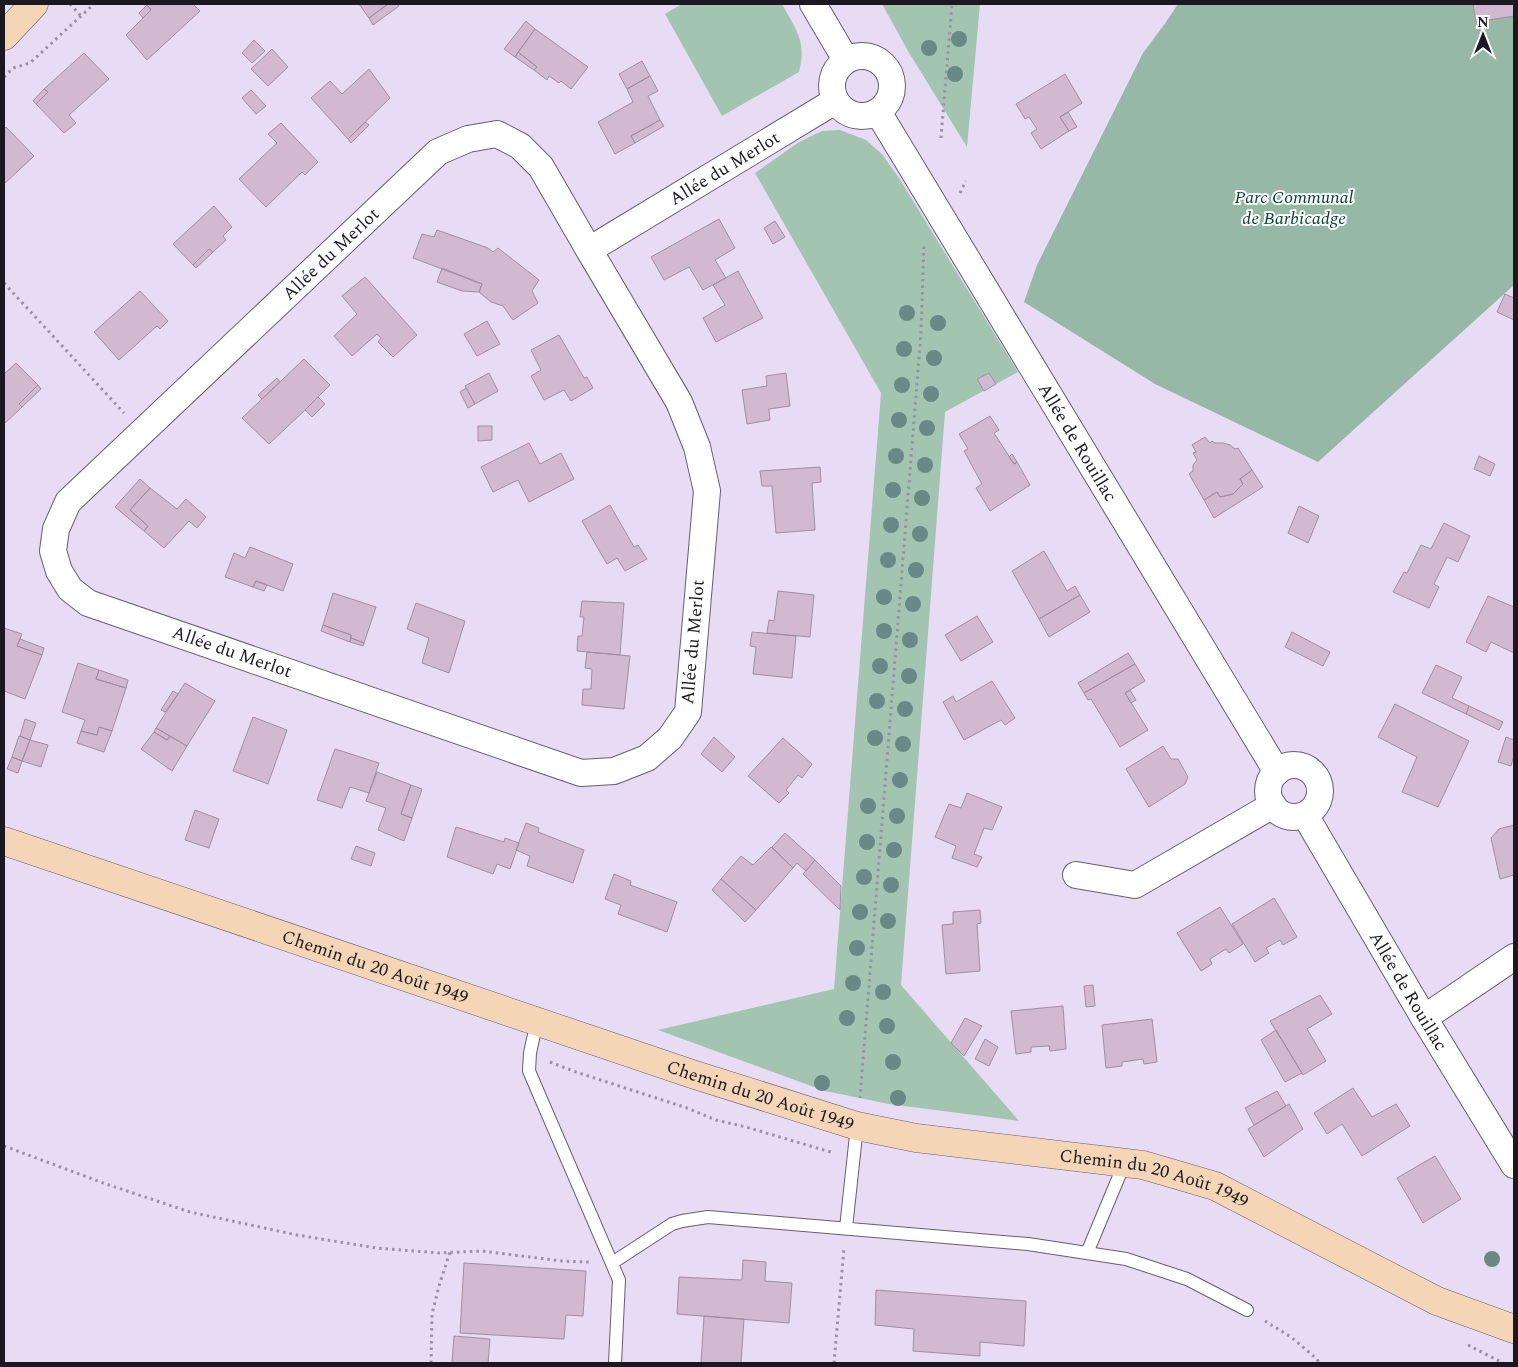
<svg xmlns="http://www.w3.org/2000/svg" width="1518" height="1367" font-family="Spectral,serif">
<rect width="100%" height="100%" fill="#e8dcf4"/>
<path fill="#a4c4b2" d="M682 4H782C796 30 807 41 799 72L722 116 665 14Z
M882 4H980L967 147 908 51Z
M840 130 866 140 882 154 899 178 1018 372 945 412 901 985 1019 1121 889 1104 825 1091 658 1030 834 989 881 393 755 173 799 142 822 131Z"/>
<path fill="#97b8a6" d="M1178 4H1514V285L1318 462 1155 384 1024 302 1037 265 1143 53 1164 25Z"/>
<path fill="#d1b9d2" stroke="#a08ea1" d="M148 4H193L200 11 147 60 126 35 151 10 147 5Z
M359 4H388L369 18Z
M388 4H398L399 6 373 25 369 18Z
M1473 4H1514V16L1476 22Z
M147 5 151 10 143 18 139 13Z
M526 21 535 29 515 57 504 49Z
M535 29 588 67 571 89 561 81 559 83 549 76 547 80 534 70 537 67 518 52Z
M254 40 265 51 252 63 242 53Z
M272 49 288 67 268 86 251 69Z
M518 52 537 67 534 70 515 57Z
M84 53 109 79 69 115 76 123 64 133 36 104 48 92 44 89Z
M642 61 650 76 627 89 619 74Z
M369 69 390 98 348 139 311 98 330 81 342 94Z
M1065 74 1082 103 1060 117 1069 131 1041 149 1031 133 1037 129 1029 117 1025 119 1016 104Z
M650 76 658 91 648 96 660 120 631 136 635 143 615 154 598 122 633 102 627 89Z
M44 89 48 92 36 104 33 101Z
M251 90 266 106 256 114 242 98Z
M1068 112 1077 127 1069 131 1060 117Z
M660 120 664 126 635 143 631 136Z
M365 122 369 125 351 143 348 139Z
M281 123 318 162 305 175 302 172 266 207 239 179 277 143 268 134Z
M6 127 34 156 4 184V129Z
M214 206 232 227 223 236 226 240 213 252 209 249 193 265 173 244Z
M719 219 735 248 715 260 726 278 703 290 689 267 664 280 651 257Z
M775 221 785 237 773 244 764 228Z
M437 230 488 248 493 252 498 248 539 280 532 291 538 303 513 320 503 306 491 302 479 292 482 284 413 258 422 234 434 237Z
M209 249 213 252 196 268 193 265Z
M442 268 482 284 479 292 462 291 437 282Z
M738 271 763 318 716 342 703 318 725 305 713 285Z
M365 277 417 335 393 357 378 342 381 338 377 334 352 356 334 336 357 314 342 296Z
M140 291 168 321 160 329 157 326 119 360 94 332Z
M1505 294 1514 298V320L1497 312Z
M487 321 500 344 477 356 464 334Z
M559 335 584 378 587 377 593 388 571 401 564 390 544 400 531 376 541 370 531 350Z
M304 359 330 385 305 410 269 444 242 418Z
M16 363 38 385 19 404 22 407 4 424V374Z
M489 373 498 391 475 404 465 386Z
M786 373 790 406 769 409 770 420 747 424 742 390 767 386 766 376Z
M989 373 996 384 984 391 977 379Z
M277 378 280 382 262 399 258 395Z
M38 385 41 389 22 407 19 404Z
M466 388 475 404 468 408 460 392Z
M318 397 325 404 312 417 305 410Z
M990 416 999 430 994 433 1014 464 1017 462 1030 485 990 511 976 488 982 484 964 451 968 449 959 434Z
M478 426H492V440L478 441Z
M1205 437 1210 443 1212 441 1215 443H1223L1230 445 1235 449 1238 448 1252 470 1240 479 1243 484 1233 494 1220 497 1217 492 1204 500 1189 474 1193 471V465L1197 460 1193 453 1196 452 1192 445Z
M529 443 540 464 561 453 574 479 529 502 518 480 493 492 481 467Z
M1012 454 1017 462 1014 464 1009 457Z
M1479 456 1495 464 1490 476 1474 469Z
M820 467 821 482 812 483 815 530 776 533 772 486H762L760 471Z
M1252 470 1263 487 1214 518 1204 500 1217 492 1220 497 1233 494 1243 484 1240 479Z
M140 479 150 488 130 510 148 526 144 531 115 507Z
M150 488 177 509 186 499 206 517 197 528 189 521 164 548 144 531 148 526 130 510Z
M610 505 634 547 638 545 647 559 625 571 617 558 607 564 582 521Z
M1299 506 1319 516 1308 543 1288 533Z
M1444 523 1470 536 1458 562 1447 557 1434 584 1439 587 1429 608 1393 592 1404 572 1407 573 1421 545 1431 549Z
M250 547 293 564 283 591 256 581 253 587 225 577 234 553 245 558Z
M1044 551 1067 591 1075 586 1080 595 1039 619 1012 571Z
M256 581 267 585 264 591 253 587Z
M778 591 814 595 810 637 767 633 769 620 774 621Z
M333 593 376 607 364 643 351 638V635L323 625Z
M1080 595 1090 612 1049 637 1039 619Z
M1488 596 1514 607V653L1491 642 1486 652 1466 642Z
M582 601 624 603 620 655 577 651 578 636H582L584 617H580Z
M416 603 465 621 449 673 422 663 429 638 407 629Z
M977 616 993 642 961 661 945 635Z
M323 625 351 635 350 642 321 631Z
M4 628 22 634 17 646 42 655 25 699 4 691Z
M752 632 796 636 792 678 753 674 756 647 750 646Z
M1292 632 1330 652 1323 666 1285 647Z
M351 638 364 643 363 646 350 642Z
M20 639 44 648 42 655 17 646Z
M587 652 630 656 624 709 582 705 583 689H591L592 669 585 668Z
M1128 653 1135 664 1084 693 1078 683Z
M78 663 99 670 96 679 126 688 112 731 99 727 97 735 81 731 85 720 62 712Z
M1135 664 1145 681 1125 693 1148 730 1120 747 1091 699 1088 700 1084 693Z
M1436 665 1462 677 1452 698 1469 706 1466 714 1422 693Z
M99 670 128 680 126 688 96 679Z
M992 681 1015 718 1005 725 1001 720 964 740 943 702 953 696 956 702Z
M185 683 215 701 187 746 156 728Z
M1130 690 1136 700 1131 703 1125 693Z
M173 691 178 694 165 712 161 710Z
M1395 704 1469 741 1438 807 1402 792 1417 757 1378 737Z
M1469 706 1503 722 1499 730 1466 714Z
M253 717 287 730 268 784 233 771Z
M25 719 36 723 30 740 20 736Z
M99 727 112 731 104 752 77 743 81 731 97 735Z
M156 728 170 736 167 740 154 732Z
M154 732 167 740 170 736 187 746 172 771 141 749Z
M19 736 30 740 22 761 12 757Z
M714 737 735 757 722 772 701 754Z
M1506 737 1514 740V755L1511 766 1498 762Z
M783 738 812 764 802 778 798 775 786 790 789 793 779 803 748 776Z
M30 740 48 745 41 767 22 761Z
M1163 746 1171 759H1178L1188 777 1185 784 1149 807 1126 769Z
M335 749 379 763 369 793 350 787 342 808 317 800Z
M12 757 22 761 18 773 7 769Z
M377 772 411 785 401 814 412 818 404 841 378 830 386 808 366 801Z
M411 785 422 789 412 818 401 814Z
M967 793 1002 807 992 830 984 828 974 854 982 857 977 867 952 858 956 846 935 837 949 804 961 808Z
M195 810 219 819 209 848 185 840Z
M526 823 539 828 538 832 584 850 573 883 527 866 530 856 516 850Z
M1514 825V875L1500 879 1491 838 1499 829Z
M456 827 504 842 505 838 519 843 510 869 497 864 493 874 447 857Z
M785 833 815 860 806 871 797 863 793 868 772 847Z
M356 846 375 853 371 866 351 859Z
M771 847 793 868 756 910 721 879 741 856 753 865Z
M815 860 841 886 840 910 803 874Z
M614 874 631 881 630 885 677 902 667 932 618 914 621 905 605 899Z
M721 879 756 910 745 922 712 890Z
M1274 898 1297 937 1283 945 1280 940 1266 948 1269 953 1255 962 1232 924Z
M1220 907 1243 944 1229 953 1226 949 1210 959 1212 964 1201 971 1177 933Z
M980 910 981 923 977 924 980 971 946 974 942 925 953 924V912Z
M1093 985 1095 1006 1086 1007 1084 986Z
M1320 995 1332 1014 1307 1029 1326 1061 1303 1075 1270 1021Z
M1063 1006 1066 1049 1050 1051 1049 1046 1031 1047V1052L1016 1054 1011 1011Z
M965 1018 982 1026 964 1056 951 1043Z
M1152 1019 1157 1062 1144 1064 1143 1059 1122 1062V1066L1106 1068 1102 1025Z
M1276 1030 1302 1073 1285 1082 1261 1040Z
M985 1039 998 1047 989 1066 975 1059Z
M1353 1088 1372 1117 1396 1104 1410 1126 1362 1156 1342 1124 1327 1134 1314 1113Z
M1277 1091 1286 1106 1254 1125 1245 1108Z
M1289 1104 1303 1129 1264 1157 1248 1129Z
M1435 1156 1461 1199 1423 1223 1397 1178Z
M743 1260 766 1262 765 1281 792 1283 789 1323 677 1314 679 1277 742 1280Z
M464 1263 586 1271 583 1316 566 1315 564 1339 460 1333Z
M876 1290 1026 1301 1024 1346 980 1342V1356L913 1351 914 1329 875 1325Z
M704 1316 744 1319 741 1363H701Z
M454 1336 490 1339 488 1363H452Z"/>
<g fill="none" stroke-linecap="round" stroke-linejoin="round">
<g stroke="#675d72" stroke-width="14">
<path id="lane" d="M537 1021 530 1053 529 1071 619 1280 615 1363
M846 1228 857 1126
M1087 1253 1125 1162
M612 1263 672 1224 682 1221 708 1217 1028 1244 1126 1259 1187 1279 1247 1310"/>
</g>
<g stroke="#675d72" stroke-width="28">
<g id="street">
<path d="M813 4 846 60"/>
<circle cx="862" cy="86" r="30"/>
<path id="s1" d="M878 112 1277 772"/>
<path id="s2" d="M589 250 679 402 697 447 707 491 688 712 670 738 647 758 614 771 581 773 88 603 70 589 59 571 53 551 56 529 68 502 438 152 468 139 497 134 520 146 541 167 589 250 835 101"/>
<circle cx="1294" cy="791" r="26"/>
<path id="s3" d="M1305 815 1424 1018 1514 1165"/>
<path d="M1076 875 1135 885 1273 805"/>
<path d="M1424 1018 1514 957"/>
</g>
</g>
<g stroke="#675d72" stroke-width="29">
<g id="secondary">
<path d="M4 36 34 4"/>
<path id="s4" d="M4 841 692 1074 857 1126 916 1138 1143 1165 1215 1186 1437 1301 1514 1329"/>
</g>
</g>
<path stroke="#9a91a3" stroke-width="3" stroke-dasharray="2.5 4" stroke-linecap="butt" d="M70 4 81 16
M4 77 13 68 30 63 94 4
M941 138 952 4
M960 193 966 181
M4 283 124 413
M550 1062 576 1072 687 1108 716 1120 746 1127 834 1153
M860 1098 921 333 924 244
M4 1146 106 1184 190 1212 297 1235 376 1248 439 1253 482 1251 562 1261 589 1262
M1265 1321 1291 1337 1317 1359 1319 1363
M1468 1345 1503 1363
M431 1363 432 1314 439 1286 450 1252
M834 1363 844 1248"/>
<use href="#lane" stroke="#fff" stroke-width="12"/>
<use href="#street" stroke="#fff" stroke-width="26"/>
<use href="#secondary" stroke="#f4d5b6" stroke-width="28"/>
</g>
<g fill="#6a8885">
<circle cx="959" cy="39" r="8"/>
<circle cx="929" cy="48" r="8"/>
<circle cx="955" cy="74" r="8"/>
<circle cx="907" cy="313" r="8"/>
<circle cx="938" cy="323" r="8"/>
<circle cx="904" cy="349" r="8"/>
<circle cx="934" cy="358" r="8"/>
<circle cx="902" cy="385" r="8"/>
<circle cx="931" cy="394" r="8"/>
<circle cx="899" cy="420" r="8"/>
<circle cx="927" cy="428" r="8"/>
<circle cx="896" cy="456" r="8"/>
<circle cx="925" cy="465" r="8"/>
<circle cx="893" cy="490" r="8"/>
<circle cx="922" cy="498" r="8"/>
<circle cx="891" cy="525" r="8"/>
<circle cx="920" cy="534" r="8"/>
<circle cx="888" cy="560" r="8"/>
<circle cx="916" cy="570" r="8"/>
<circle cx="884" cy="597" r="8"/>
<circle cx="913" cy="604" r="8"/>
<circle cx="884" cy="631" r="8"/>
<circle cx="910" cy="640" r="8"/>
<circle cx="880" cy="666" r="8"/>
<circle cx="909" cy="676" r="8"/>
<circle cx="877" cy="701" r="8"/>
<circle cx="905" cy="709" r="8"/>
<circle cx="875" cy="738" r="8"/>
<circle cx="903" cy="744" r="8"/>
<circle cx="900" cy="780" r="8"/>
<circle cx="868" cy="806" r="8"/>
<circle cx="897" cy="816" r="8"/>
<circle cx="867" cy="842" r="8"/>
<circle cx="894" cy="850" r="8"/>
<circle cx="864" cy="877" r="8"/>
<circle cx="891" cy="885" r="8"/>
<circle cx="860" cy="912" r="8"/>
<circle cx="888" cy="921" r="8"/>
<circle cx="857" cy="948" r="8"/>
<circle cx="853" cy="983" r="8"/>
<circle cx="883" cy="992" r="8"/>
<circle cx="847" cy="1018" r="8"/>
<circle cx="887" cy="1026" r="8"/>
<circle cx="893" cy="1062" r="8"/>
<circle cx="822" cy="1083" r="8"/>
<circle cx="898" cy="1098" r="8"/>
<circle cx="1492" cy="1259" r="8"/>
</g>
<g text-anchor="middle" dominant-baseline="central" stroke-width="4" stroke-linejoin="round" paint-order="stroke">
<g font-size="18" fill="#1c1821" stroke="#fff">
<text stroke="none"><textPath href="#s2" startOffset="2142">Allée du Merlot</textPath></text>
<text stroke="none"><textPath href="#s2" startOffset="1622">Allée du Merlot</textPath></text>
<text stroke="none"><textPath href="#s1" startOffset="386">Allée de Rouillac</textPath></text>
<text transform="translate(693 642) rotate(-85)">Allée du Merlot</text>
<text transform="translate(232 652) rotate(19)">Allée du Merlot</text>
<text stroke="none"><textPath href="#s4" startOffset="392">Chemin du 20 Août 1949</textPath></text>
<text stroke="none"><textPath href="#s3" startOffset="204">Allée de Rouillac</textPath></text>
<text stroke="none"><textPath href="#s4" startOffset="798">Chemin du 20 Août 1949</textPath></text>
<text stroke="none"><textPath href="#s4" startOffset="1202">Chemin du 20 Août 1949</textPath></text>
</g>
<g font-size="18" font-style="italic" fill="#03442b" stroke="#fff">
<text x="1294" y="197">Parc Communal<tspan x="1294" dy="21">de Barbicadge</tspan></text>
</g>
</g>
<rect width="1518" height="1367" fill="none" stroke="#1c1821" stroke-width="10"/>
<g transform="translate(1483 35)" stroke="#ffffff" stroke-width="4" paint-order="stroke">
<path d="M0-4L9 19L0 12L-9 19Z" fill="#1c1821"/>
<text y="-8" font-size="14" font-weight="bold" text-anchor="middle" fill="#1c1821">N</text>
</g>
</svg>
